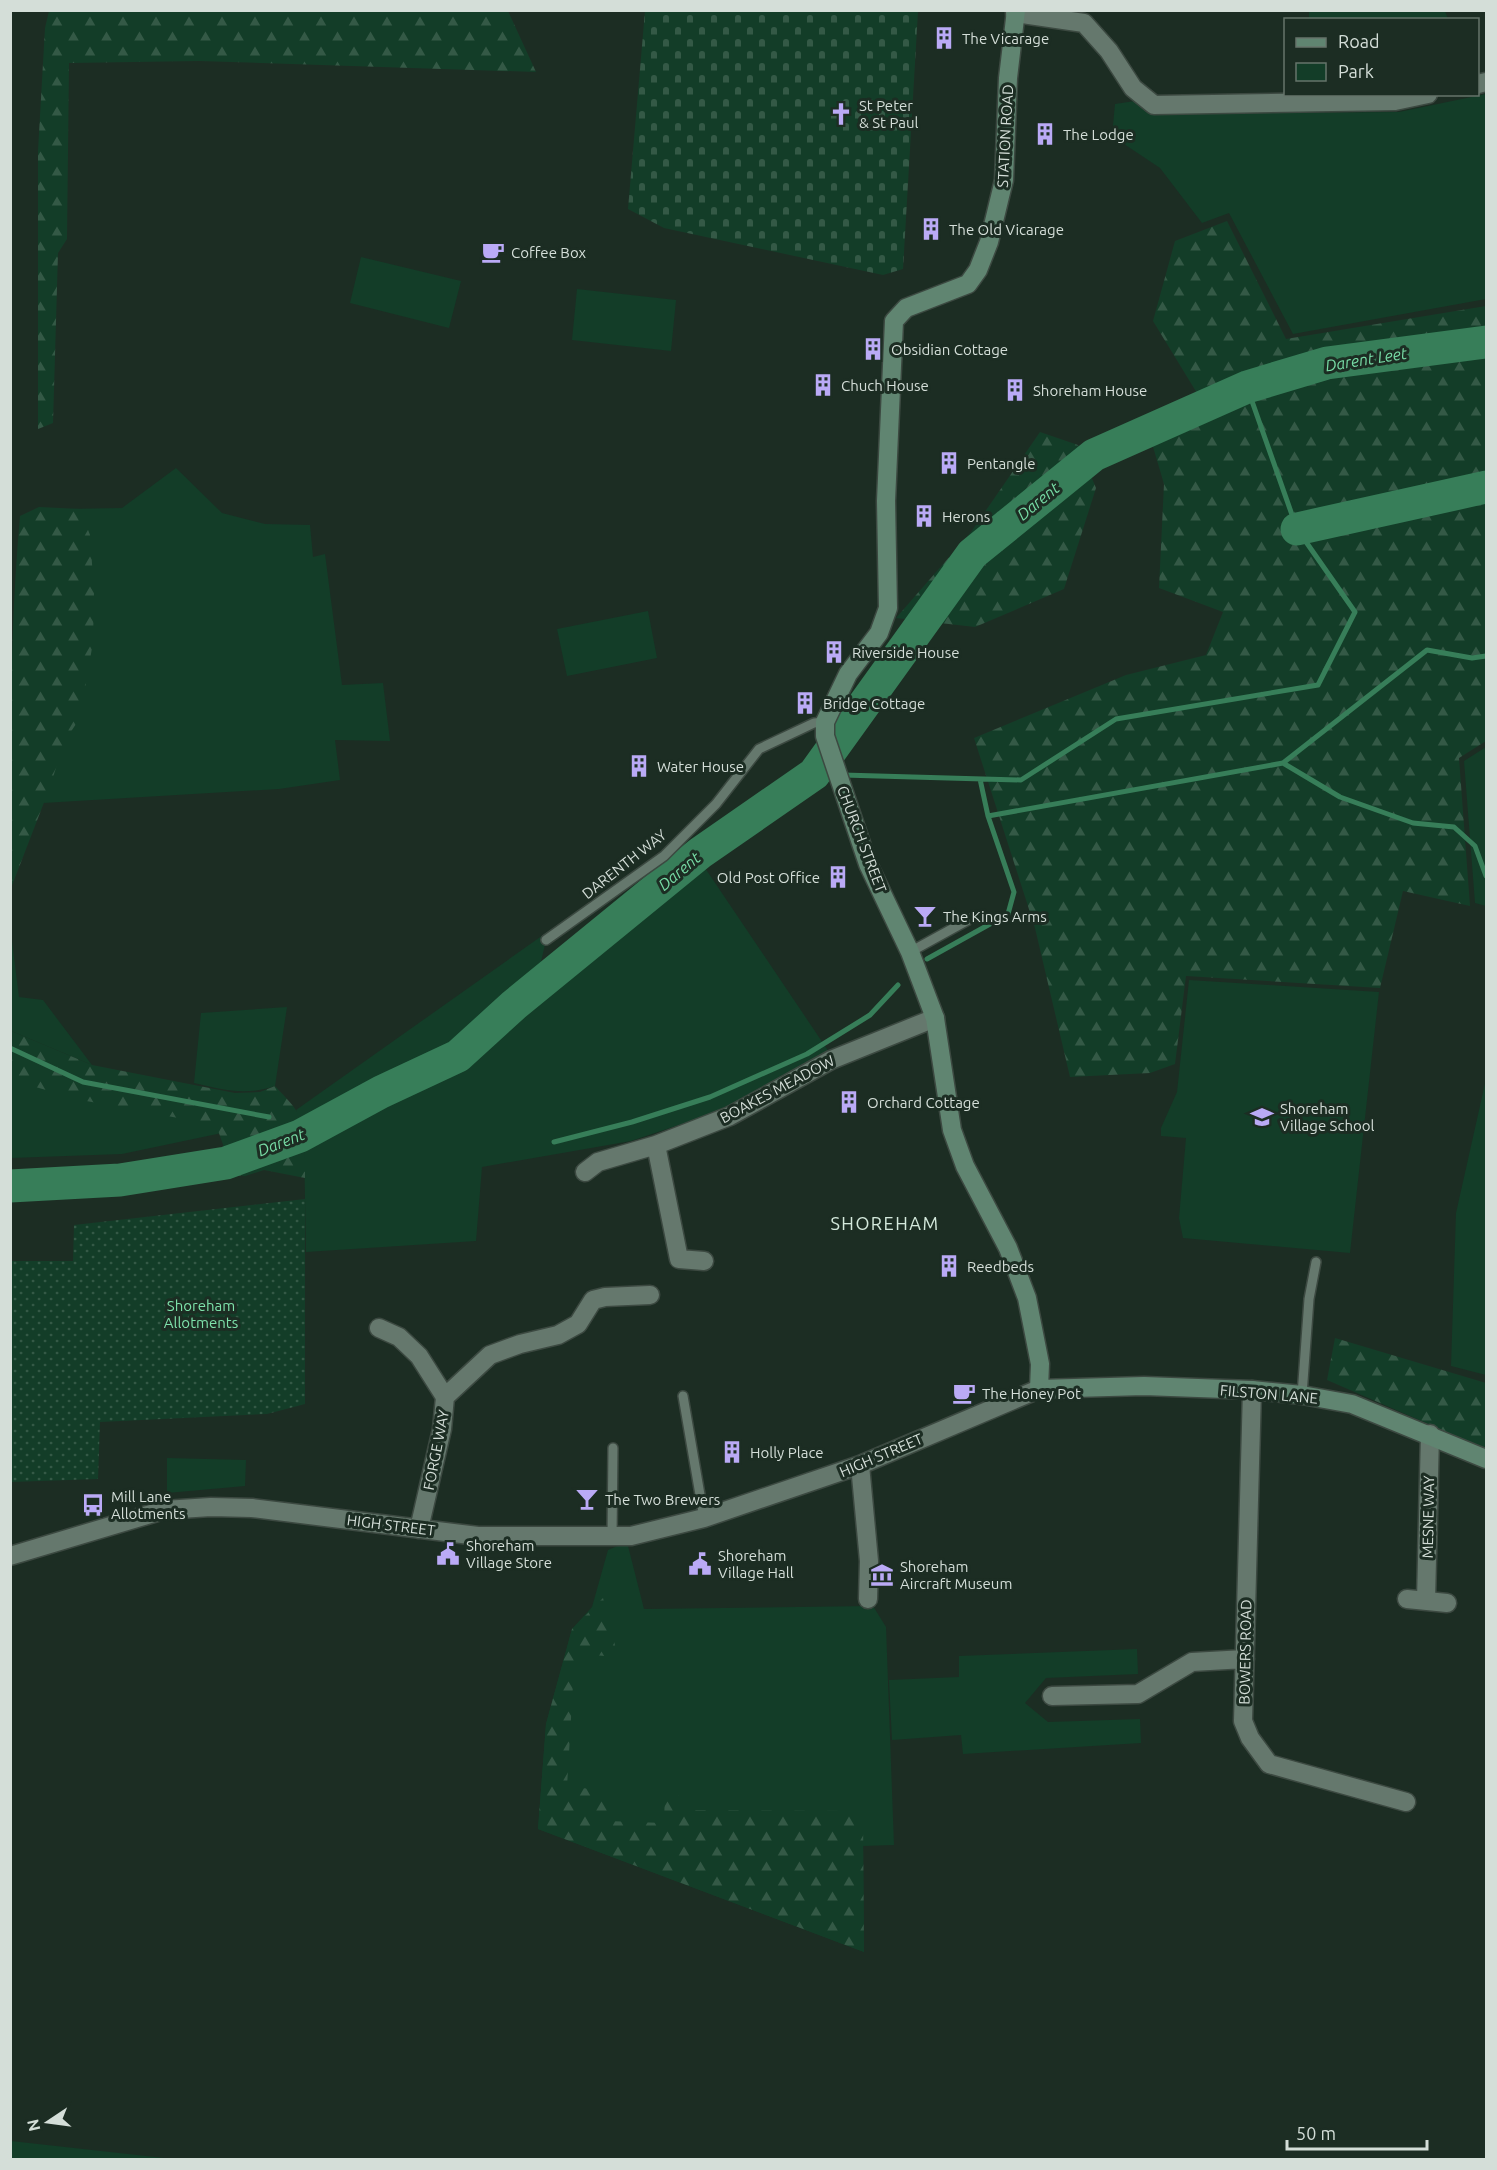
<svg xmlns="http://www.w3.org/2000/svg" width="1497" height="2170" font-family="Ubuntu,sans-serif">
<defs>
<pattern id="forest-firs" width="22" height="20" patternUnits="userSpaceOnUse" patternTransform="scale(1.5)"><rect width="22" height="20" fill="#133d28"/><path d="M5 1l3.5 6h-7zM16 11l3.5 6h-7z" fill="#345946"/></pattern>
<pattern id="cemetery-stones" width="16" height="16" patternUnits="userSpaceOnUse" patternTransform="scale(1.5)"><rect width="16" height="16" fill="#133d28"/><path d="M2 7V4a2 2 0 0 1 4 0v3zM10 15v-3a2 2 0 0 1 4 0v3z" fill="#345946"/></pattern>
<pattern id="garden-dots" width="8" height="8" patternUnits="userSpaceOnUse" patternTransform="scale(1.5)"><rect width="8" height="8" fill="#133d28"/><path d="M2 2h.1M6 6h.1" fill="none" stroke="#345946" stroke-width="1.8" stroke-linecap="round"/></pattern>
</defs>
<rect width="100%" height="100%" fill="#1c2d23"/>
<path fill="#133d28" d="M1309 11H1445L1448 19H1309Z
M1486 94V299L1293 334 1229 213 1202 223 1160 168 1112 136 1115 104 1135 101 1152 114 1399 112Z
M361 257 461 281 449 328 350 303Z
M577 289 676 300 671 351 572 340Z
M176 468 222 513 265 524 310 525 313 557 325 554 342 685 383 683 390 741 335 740 340 780 279 789 43 803 69 555 65 509 122 508Z
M648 611 657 658 567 676 557 629Z
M1486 747V906L1475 903 1464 761Z
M703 865 829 1052 727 1109 631 1141 482 1167 476 1241 306 1252 304 1144 381 1101 464 1063 521 1013Z
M10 925 19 997 43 1000 92 1065 11 1031Z
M553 928 546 940 538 975 451 1051 325 1113 299 1120 296 1110Z
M1189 980 1379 992 1350 1253 1183 1238 1179 1218 1186 1138 1161 1136V1128L1177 1092Z
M287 1007 275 1086C246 1096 223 1090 194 1083L201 1013Z
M10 1066 241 1129 122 1154 11 1158Z
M1486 1079V1375L1451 1366 1456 1213Z
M167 1458 246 1460 245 1486 167 1493Z
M627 1542 644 1609 873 1606 886 1627 894 1845 863 1846 864 1952 538 1829 546 1724 572 1629 592 1607 608 1550Z
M1137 1649 1138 1674 1046 1678 1025 1703 1048 1722 1140 1719 1141 1743 963 1754 961 1735 892 1740 889 1680 959 1677V1656Z
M11 2141 173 2159H11Z"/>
<path fill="url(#forest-firs)" d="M49 11H508L536 72 199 61 69 63 67 239 58 253 53 423 38 429V151L45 28Z
M1227 221 1286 339 1486 306V741L1459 758 1470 906 1403 891 1380 988 1186 976 1175 1064 1150 1073 1070 1077 1035 928 974 738 1126 675 1206 655 1223 612 1159 588 1164 484 1146 423 1200 398 1153 321 1175 241Z
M1040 432 1078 445 1096 488 1064 589 975 627 896 618 971 532Z
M39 507 80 509 90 535 94 592 93 642 80 718 64 742 50 787 11 888C10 764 9 640 20 516Z
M11 1031 92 1065 235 1093 260 1092 275 1086C282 1094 292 1103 297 1112 306 1132 305 1157 305 1178L264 1170 245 1176 234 1175 216 1125 81 1100 11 1080Z
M1335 1338 1486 1383V1449L1327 1380Z
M603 1598 618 1657 580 1654 574 1667 567 1787 607 1790V1821L664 1823 665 1792 677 1793 689 1810 863 1811 864 1952 538 1829 546 1724 572 1629Z"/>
<path fill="url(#cemetery-stones)" d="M645 11H918L903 269 883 275 664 228 628 209Z"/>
<path fill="url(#garden-dots)" d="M305 1199V1404L267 1414 100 1422 98 1479 11 1482V1237L12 1261H73L74 1225Z"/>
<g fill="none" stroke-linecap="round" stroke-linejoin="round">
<path stroke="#377e59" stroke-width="5" d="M1283 763 1340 797 1413 823 1454 827 1475 846 1486 876
M814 774 834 775
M843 775 1021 780 1116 719 1318 685 1355 612 1297 529 1247 387
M988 816 1283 763 1427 650 1472 658 1486 656
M927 959 1008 914 1014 892 988 816 980 779
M10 1048 83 1082 269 1117
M554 1142 632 1122 710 1097 807 1054 870 1015 898 985"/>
<path stroke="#377e59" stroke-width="33" d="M1297 529 1486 487
M10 1186 120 1180 226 1163 300 1136 381 1092 458 1056 514 1005 700 853 814 774 972 554 1094 455 1247 387 1327 363 1486 342"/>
<g stroke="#3c4941" stroke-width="12">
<path id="lane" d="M546 940 664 856 716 804 759 749 814 723 825 722
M910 952 970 919
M1302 1395 1309 1299 1316 1262
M683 1396 704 1518
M612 1537 613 1448"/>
</g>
<g stroke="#3c4941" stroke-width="21">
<path id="street" d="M1015 13 1084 23 1109 51 1133 88 1154 105 1395 101 1428 94
M1478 84 1486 82
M656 1145 679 1259 704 1261
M585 1172 598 1162 656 1145 730 1116 831 1060 935 1018
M379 1328 399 1337 419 1356 445 1397 442 1429 419 1529
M1252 1390 1243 1721 1250 1738 1269 1764 1406 1802
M445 1397 490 1355 520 1344 558 1335 578 1324 593 1300 605 1297 650 1295
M860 1465 869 1561 868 1599
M10 1556 164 1510 211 1507 252 1508 478 1536H631L704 1518 860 1465 1039 1389
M1407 1599 1447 1603
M1426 1601 1430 1434
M1052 1696 1138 1694 1192 1662 1245 1659"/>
</g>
<g stroke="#3c4941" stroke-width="21">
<path id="secondary" d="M1016 10 1008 78 1004 180 989 242 978 270 968 284 906 308 894 321 886 501 888 608 879 633 848 674 825 722V736L868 864 910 952 935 1018 952 1130 965 1166 1008 1248 1027 1298 1040 1364 1039 1389 1144 1386 1252 1390 1302 1395 1352 1404 1486 1459"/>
</g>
<use href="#lane" stroke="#65786d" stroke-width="9"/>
<use href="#street" stroke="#65786d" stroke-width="18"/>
<use href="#secondary" stroke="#608571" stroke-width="18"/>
</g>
<defs>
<g id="building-bare" transform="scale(1.8)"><path d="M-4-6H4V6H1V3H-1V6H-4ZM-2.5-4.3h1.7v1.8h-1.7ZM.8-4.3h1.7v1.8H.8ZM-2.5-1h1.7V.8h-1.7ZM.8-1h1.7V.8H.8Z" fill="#baaaf6" stroke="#1c2d23" stroke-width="2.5" paint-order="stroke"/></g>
<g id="church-bare" transform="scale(1.8)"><path d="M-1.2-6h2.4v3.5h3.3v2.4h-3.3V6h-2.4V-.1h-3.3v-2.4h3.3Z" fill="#baaaf6" stroke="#1c2d23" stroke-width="2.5" paint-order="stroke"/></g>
<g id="cafe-bare" transform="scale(1.8)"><path d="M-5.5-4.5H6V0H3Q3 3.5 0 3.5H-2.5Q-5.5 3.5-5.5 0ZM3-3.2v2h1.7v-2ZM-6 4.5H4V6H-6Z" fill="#baaaf6" stroke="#1c2d23" stroke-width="2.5" paint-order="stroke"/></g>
<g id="bar-bare" transform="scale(1.8)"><path d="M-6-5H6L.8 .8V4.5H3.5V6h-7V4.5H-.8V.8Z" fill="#baaaf6" stroke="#1c2d23" stroke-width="2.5" paint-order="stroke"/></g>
<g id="school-bare" transform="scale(1.8)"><path d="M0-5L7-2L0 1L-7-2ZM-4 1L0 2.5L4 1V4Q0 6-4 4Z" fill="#baaaf6" stroke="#1c2d23" stroke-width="2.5" paint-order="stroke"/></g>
<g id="bus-bare" transform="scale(1.8)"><path d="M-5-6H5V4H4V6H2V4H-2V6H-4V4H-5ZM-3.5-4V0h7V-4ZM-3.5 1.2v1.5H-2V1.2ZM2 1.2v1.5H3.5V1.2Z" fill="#baaaf6" stroke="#1c2d23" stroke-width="2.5" paint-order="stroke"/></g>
<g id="civic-bare" transform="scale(1.8)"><path d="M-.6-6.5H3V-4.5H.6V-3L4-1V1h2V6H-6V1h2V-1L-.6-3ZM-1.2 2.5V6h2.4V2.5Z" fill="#baaaf6" stroke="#1c2d23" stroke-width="2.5" paint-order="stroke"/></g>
<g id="museum-bare" transform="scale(1.8)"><path d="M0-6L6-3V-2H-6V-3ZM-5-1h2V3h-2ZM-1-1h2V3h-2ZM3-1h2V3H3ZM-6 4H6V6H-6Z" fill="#baaaf6" stroke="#1c2d23" stroke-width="2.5" paint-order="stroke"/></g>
</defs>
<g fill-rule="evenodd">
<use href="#building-bare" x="944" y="38"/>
<use href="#church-bare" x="841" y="114"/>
<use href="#building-bare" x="1045" y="134"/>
<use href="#building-bare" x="931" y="229"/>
<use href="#cafe-bare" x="493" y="252"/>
<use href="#building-bare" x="873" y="349"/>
<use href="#building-bare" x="823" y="385"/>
<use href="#building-bare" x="1015" y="390"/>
<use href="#building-bare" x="949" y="463"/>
<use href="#building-bare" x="924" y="516"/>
<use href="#building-bare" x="834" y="652"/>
<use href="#building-bare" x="805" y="703"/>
<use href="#building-bare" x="639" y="766"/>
<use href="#building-bare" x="838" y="877"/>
<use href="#bar-bare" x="925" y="916"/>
<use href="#building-bare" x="849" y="1102"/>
<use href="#school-bare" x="1262" y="1117"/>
<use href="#building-bare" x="949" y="1266"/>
<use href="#cafe-bare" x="964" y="1393"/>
<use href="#building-bare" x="732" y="1452"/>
<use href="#bar-bare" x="587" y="1499"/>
<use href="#bus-bare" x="93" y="1505"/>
<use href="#civic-bare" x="448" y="1554"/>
<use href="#civic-bare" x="700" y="1564"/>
<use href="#museum-bare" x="882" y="1575"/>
</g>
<g text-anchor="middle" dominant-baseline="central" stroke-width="6" stroke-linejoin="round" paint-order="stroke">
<g font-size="15" fill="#d4ded8" stroke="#1c2d23" text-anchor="start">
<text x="962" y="38">The Vicarage</text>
<text x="859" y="105">St Peter<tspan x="859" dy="17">&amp; St Paul</tspan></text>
<text x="1063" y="134">The Lodge</text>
<text x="949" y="229">The Old Vicarage</text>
<text x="511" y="252">Coffee Box</text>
<text x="891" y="349">Obsidian Cottage</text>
<text x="841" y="385">Chuch House</text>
<text x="1033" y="390">Shoreham House</text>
<text x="967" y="463">Pentangle</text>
<text x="942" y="516">Herons</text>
<text x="852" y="652">Riverside House</text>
<text x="823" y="703">Bridge Cottage</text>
<text x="657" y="766">Water House</text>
<text x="820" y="877" text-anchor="end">Old Post Office</text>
<text x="943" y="916">The Kings Arms</text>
<text x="867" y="1102">Orchard Cottage</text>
<text x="1280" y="1108">Shoreham<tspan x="1280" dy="17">Village School</tspan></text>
<text x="967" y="1266">Reedbeds</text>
<text x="982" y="1393">The Honey Pot</text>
<text x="750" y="1452">Holly Place</text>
<text x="111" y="1496">Mill Lane<tspan x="111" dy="17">Allotments</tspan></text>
<text x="605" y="1499">The Two Brewers</text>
<text x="466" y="1545">Shoreham<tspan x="466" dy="17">Village Store</tspan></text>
<text x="718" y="1555">Shoreham<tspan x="718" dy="17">Village Hall</tspan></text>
<text x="900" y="1566">Shoreham<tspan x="900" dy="17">Aircraft Museum</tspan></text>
</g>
<g font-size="15" fill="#d4ded8" stroke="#1c2d23">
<text transform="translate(1005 136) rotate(-87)">STATION ROAD</text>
<text transform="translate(862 839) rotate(69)">CHURCH STREET</text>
<text transform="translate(624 864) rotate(-38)">DARENTH WAY</text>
<text transform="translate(777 1089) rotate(-28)">BOAKES MEADOW</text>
<text transform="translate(1269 1394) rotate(5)">FILSTON LANE</text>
<text transform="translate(436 1450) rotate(-79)">FORGE WAY</text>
<text transform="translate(881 1455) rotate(-23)">HIGH STREET</text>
<text transform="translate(1428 1517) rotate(-89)">MESNE WAY</text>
<text transform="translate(391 1525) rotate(7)">HIGH STREET</text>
<text transform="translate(1245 1652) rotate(-89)">BOWERS ROAD</text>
</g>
<g font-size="15" fill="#7ee2ab" stroke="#1c2d23">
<text x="201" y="1305">Shoreham<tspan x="201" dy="17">Allotments</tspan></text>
</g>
<g font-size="16" font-style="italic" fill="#77dba5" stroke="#1c2d23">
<text transform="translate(1366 359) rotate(-9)">Darent Leet</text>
<text transform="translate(1038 501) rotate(-39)">Darent</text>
<text transform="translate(679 871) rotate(-40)">Darent</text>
<text transform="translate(281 1142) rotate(-21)">Darent</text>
</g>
<g font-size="18" letter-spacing="1.5" fill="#d4e9dc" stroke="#1c2d23">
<text x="885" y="1223">SHOREHAM</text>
</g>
</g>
<rect width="1497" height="2170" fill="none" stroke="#d4ded8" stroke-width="24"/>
<rect x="1284" y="18" width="195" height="78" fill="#1c2d23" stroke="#66746b" stroke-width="1.5"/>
<rect x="1296" y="38" width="30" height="9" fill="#608571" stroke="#66746b" stroke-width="1.5"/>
<text x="1338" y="48" font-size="18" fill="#d4ded8">Road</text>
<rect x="1296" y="63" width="30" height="18" fill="#133d28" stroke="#66746b" stroke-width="1.5"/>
<text x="1338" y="78" font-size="18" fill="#d4ded8">Park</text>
<g transform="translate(48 2122) rotate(257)" stroke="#1c2d23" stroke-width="4.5" paint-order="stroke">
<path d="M0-4.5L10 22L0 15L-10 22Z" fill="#d4ded8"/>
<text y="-9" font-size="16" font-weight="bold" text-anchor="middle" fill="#d4ded8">N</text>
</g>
<path d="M1287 2140v9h140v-9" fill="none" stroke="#d4ded8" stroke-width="3"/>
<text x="1296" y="2140" font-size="18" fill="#d4ded8" stroke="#1c2d23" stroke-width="4.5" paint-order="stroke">50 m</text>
</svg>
